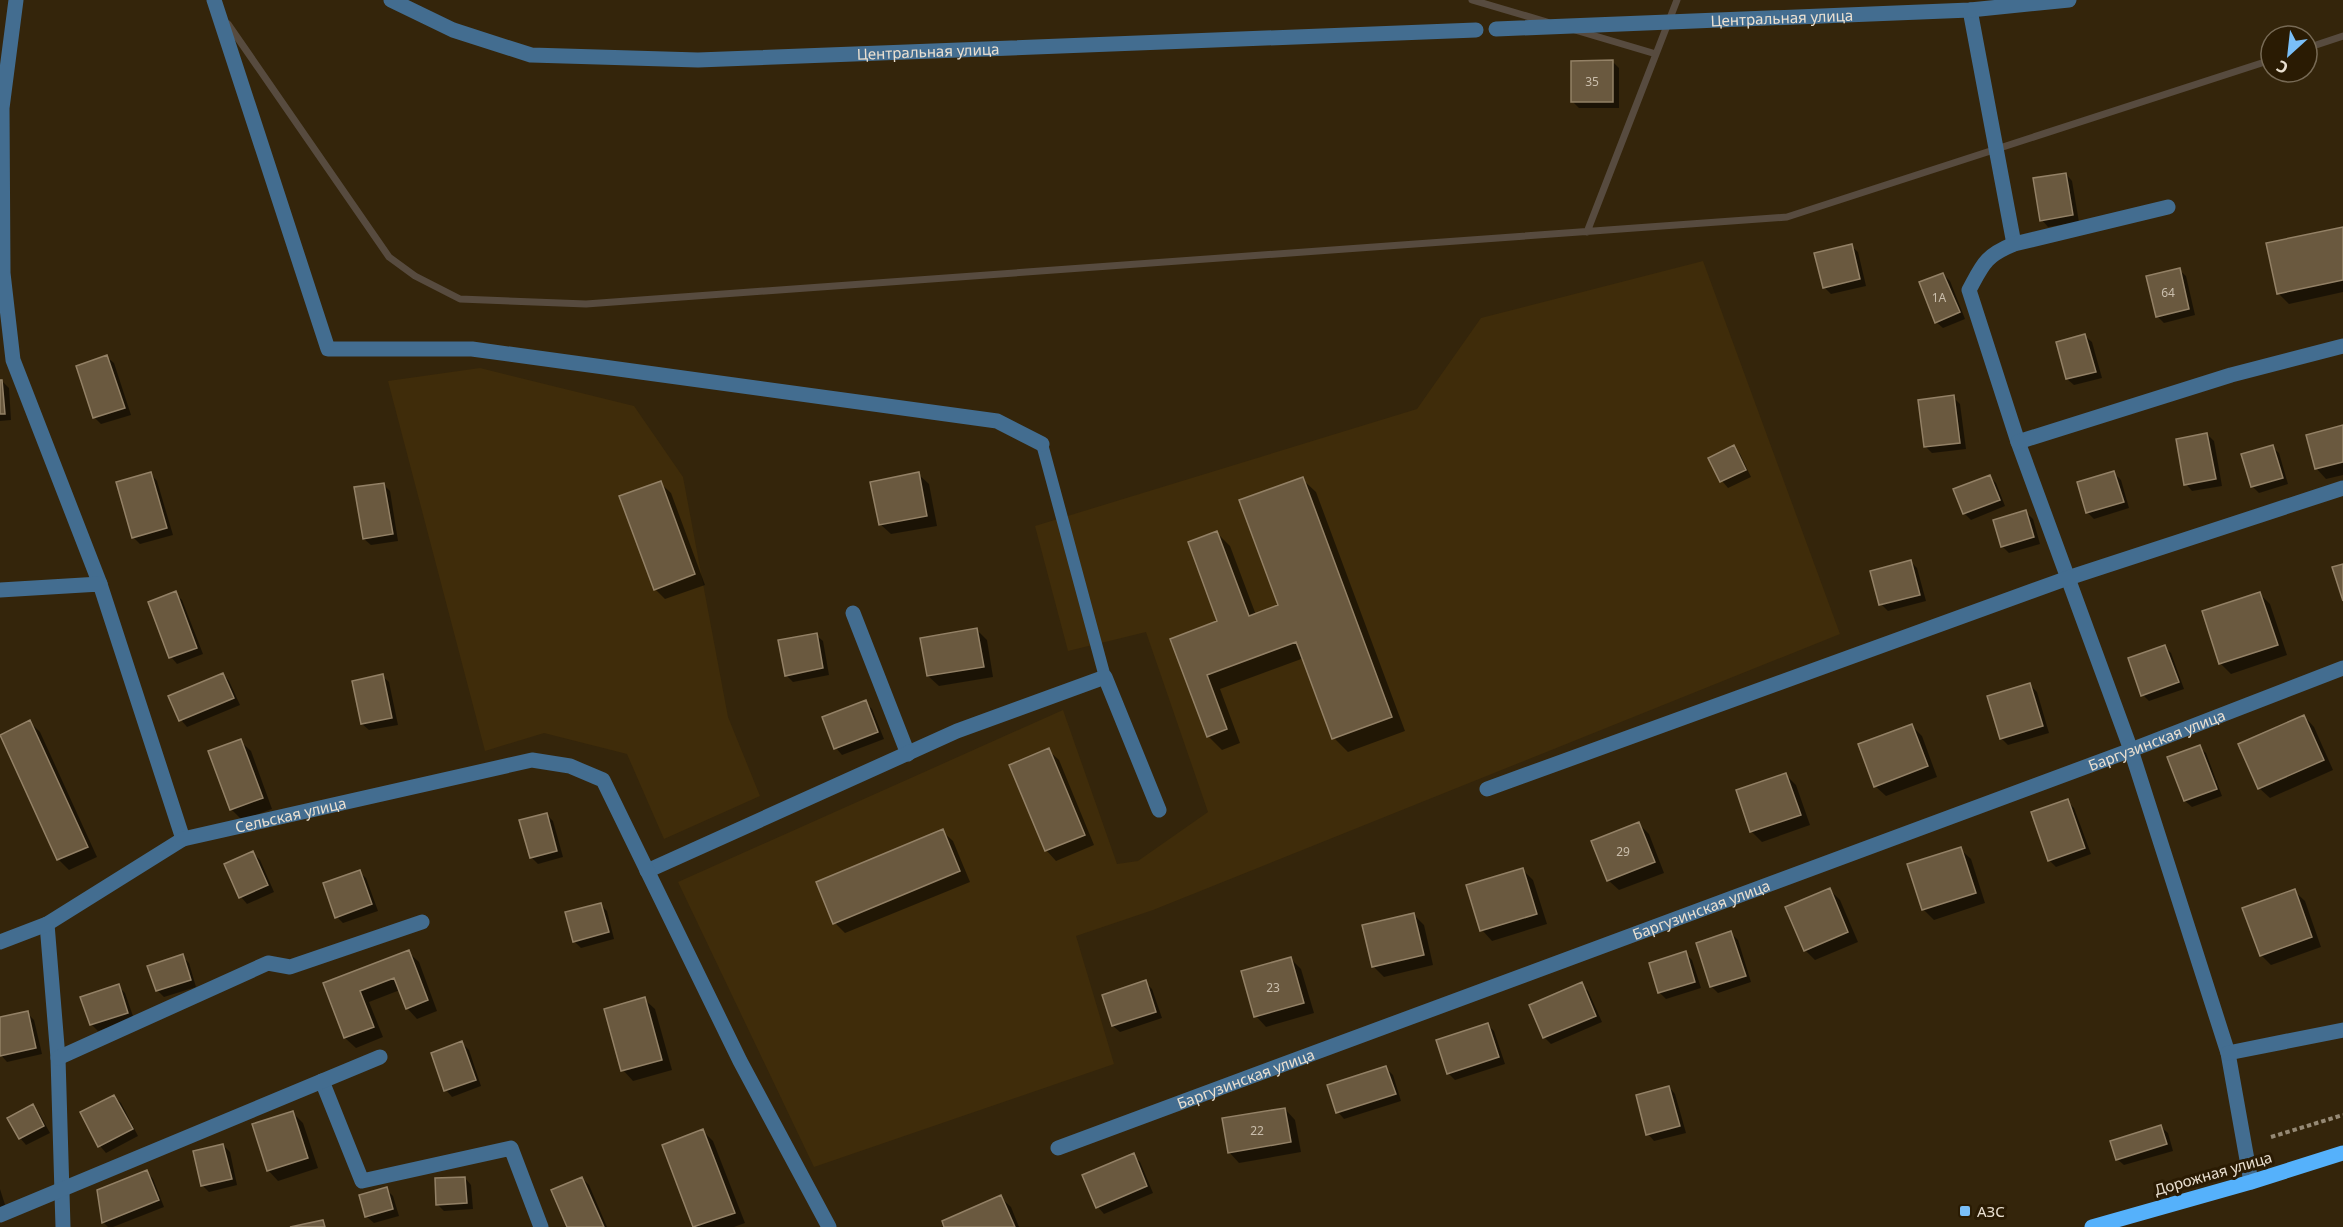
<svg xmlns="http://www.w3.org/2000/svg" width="2343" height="1227" font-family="'Noto Sans',sans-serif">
<rect width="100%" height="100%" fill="#34250b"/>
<path fill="#3f2c0a" d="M1703 261 1840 634 1153 910 1076 936 1114 1064 814 1167 678 882 1063 710 1117 864 1138 861 1208 812 1146 632 1068 651 1035 526 1417 409 1481 318Z
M480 368 634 406 683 477 728 717 760 796 664 839 627 754 544 733 485 751 388 381Z"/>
<path fill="#0007" d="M1613 62 1619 68V108H1579L1572 101Z
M2066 174 2072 181 2079 222 2048 227 2042 220Z
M2343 229V292L2289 304 2278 293Z
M1851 246 1858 252 1866 286 1831 294 1824 287Z
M2179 270 2186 276 2195 315 2164 323 2157 316Z
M1943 274 1950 281 1965 319 1943 328 1936 322Z
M2085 336 2092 342 2102 378 2074 385 2067 379Z
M107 357 114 363 131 415 101 424 95 418 78 367Z
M2 381 9 388 11 420 0 421V382Z
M1953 397 1960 404 1966 449 1932 453 1926 447Z
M2343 427V475L2326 479 2316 468Z
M2207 434 2214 441 2222 486 2192 491 2186 484Z
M1733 447 1740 454 1751 477 1728 488 1722 481 1710 459Z
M2272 447 2279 453 2288 484 2259 493 2252 486Z
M2114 473 2121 480 2129 508 2094 519 2087 512Z
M151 474 157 481 173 535 140 544 133 537Z
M918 474 929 484 937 526 891 534 880 524Z
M1989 476 1996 483 2005 506 1971 520 1965 514 1955 490Z
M1302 479 1316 492 1405 731 1348 752 1334 738 1304 658 1220 689 1240 743 1222 750 1208 736 1172 640 1219 622 1217 533 1230 546 1256 615 1280 606Z
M660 483 671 493 705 585 665 599 655 589Z
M383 484 390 491 398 541 371 545 364 539Z
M2026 512 2033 519 2040 544 2009 553 2002 546Z
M1911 562 1917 568 1926 601 1888 611 1881 604Z
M175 593 182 600 203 654 177 664 171 657 150 603Z
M2260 594 2270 604 2287 655 2231 674 2220 663Z
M977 630 987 640 993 677 939 686 928 676Z
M816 635 823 641 829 675 793 682 786 675Z
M2165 647 2171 653 2184 689 2149 701 2143 695Z
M223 674 229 681 240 705 187 727 181 720 170 696Z
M382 676 389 682 398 725 369 730 362 724Z
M2030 685 2037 692 2049 733 2008 745 2001 738Z
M865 702 872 709 884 739 842 755 836 748Z
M2304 716 2314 727 2333 770 2270 798 2259 788Z
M29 721 40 732 97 857 69 870 59 860 1 734Z
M1911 725 1922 736 1937 777 1886 796 1875 786Z
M240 741 251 751 272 809 242 820 232 810 210 752Z
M2199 747 2206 753 2222 796 2192 807 2185 801Z
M1048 750 1059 760 1094 845 1056 861 1046 850Z
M1786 775 1796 785 1810 825 1762 842 1752 832 1738 791Z
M2067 801 2074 808 2091 854 2056 867 2049 860Z
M546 814 553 821 563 857 538 864 531 857Z
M1639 824 1649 834 1664 873 1619 890 1608 880Z
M942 831 953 841 970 882 845 933 835 923Z
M1960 849 1971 859 1985 903 1934 920 1923 909Z
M253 853 260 860 274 892 247 904 241 897Z
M1523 870 1533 880 1547 924 1492 941 1482 930Z
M359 872 366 878 378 911 343 923 337 917Z
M1830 890 1840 900 1858 942 1815 960 1805 950Z
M2294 891 2305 901 2321 947 2271 965 2261 955Z
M601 905 607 911 614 939 581 948 574 941Z
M1413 914 1424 925 1433 965 1384 977 1373 966Z
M1731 933 1738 940 1751 982 1718 993 1711 986Z
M408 952 419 962 437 1011 417 1019 407 1008 400 990 369 1002 383 1037 356 1048 345 1038 325 984Z
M1685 953 1692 960 1701 988 1666 999 1660 993 1651 964Z
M182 956 189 963 196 987 164 997 157 990Z
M1291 959 1301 969 1314 1013 1266 1027 1256 1016Z
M1145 982 1152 989 1162 1018 1120 1032 1113 1026 1104 996Z
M1581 984 1588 991 1602 1022 1551 1044 1544 1037Z
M118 986 125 993 134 1019 98 1031 91 1024Z
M644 999 655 1009 672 1070 633 1081 623 1070Z
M27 1013 34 1020 42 1054 7 1062 0 1054V1019Z
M1488 1025 1494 1031 1505 1064 1455 1080 1449 1074 1438 1041Z
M462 1043 469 1050 481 1086 452 1097 446 1090Z
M1386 1068 1393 1075 1401 1101 1344 1119 1338 1112Z
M1669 1087 1675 1094 1686 1133 1654 1141 1648 1134Z
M114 1096 121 1103 138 1136 106 1153 100 1146 82 1113Z
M33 1106 39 1113 50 1133 26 1145 20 1138Z
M1285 1109 1295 1120 1301 1152 1239 1163 1229 1152Z
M293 1113 303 1123 318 1168 278 1181 268 1170Z
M2161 1127 2168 1133 2173 1151 2124 1165 2117 1159Z
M703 1131 713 1141 745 1223 734 1227H695L664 1146Z
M223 1145 230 1152 237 1185 209 1192 202 1185Z
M1133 1155 1140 1162 1153 1193 1104 1214 1098 1207Z
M147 1172 153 1179 164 1207 113 1227H108L103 1222Z
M465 1178 471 1185 473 1209 444 1211 437 1204Z
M582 1178 589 1185 607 1227H569Z
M0 1189 7 1211 0 1213Z
M386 1189 393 1196 399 1216 374 1223 367 1217 361 1196Z
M1000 1197 1011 1207 1019 1227H946Z"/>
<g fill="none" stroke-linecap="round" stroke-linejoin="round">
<path stroke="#574b3f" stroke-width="7" d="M1472 0 1547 22
M228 24 389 257 415 276 460 299 586 304 1787 217 2271 60
M1575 30 1656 54
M2307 48 2343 36
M1587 232 1677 0"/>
</g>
<path fill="#6a593f" stroke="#938166" stroke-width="1.5" d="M1613 60V102H1571V61Z
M2066 173 2073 215 2040 221 2033 178Z
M2343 227V280L2277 294 2266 243Z
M1852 244 1860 279 1823 288 1814 253Z
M2180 268 2189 309 2156 317 2146 276Z
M1943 273 1960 312 1935 323 1919 282Z
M2085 334 2096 372 2066 379 2056 342Z
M107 355 125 408 93 418 76 366Z
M0 380H2L5 414H0Z
M1954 395 1960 443 1924 447 1918 400Z
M2343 425V462L2315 469 2306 435Z
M2207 433 2216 479 2184 485 2176 439Z
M1734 445 1746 470 1720 482 1708 458Z
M2273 445 2283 478 2251 487 2241 454Z
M2114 471 2124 502 2086 513 2077 482Z
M151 472 167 528 132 538 116 482Z
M919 472 927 516 879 525 870 482Z
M1990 475 2000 500 1963 514 1953 489Z
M1303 477 1392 717 1332 739 1296 642 1207 675 1227 729 1207 737 1170 639 1217 621 1188 542 1217 531 1249 616 1278 605 1239 500Z
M661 481 695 574 654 590 619 496Z
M384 483 393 534 363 539 354 487Z
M2026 510 2034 537 2001 547 1993 520Z
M1911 560 1920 595 1879 605 1870 571Z
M2343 564V601L2332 567Z
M176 591 197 648 169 658 148 602Z
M2260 592 2278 645 2219 664 2202 611Z
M977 628 984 667 927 676 920 638Z
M817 633 823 668 785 676 778 640Z
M2165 645 2179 682 2141 696 2128 658Z
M223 673 234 698 179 721 168 696Z
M383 674 392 718 361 724 352 681Z
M2030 683 2043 726 2000 739 1987 696Z
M866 700 878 732 834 749 822 717Z
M2304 715 2324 760 2258 789 2238 744Z
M30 720 88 847 57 860 0 735Z
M1912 724 1928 766 1874 787 1858 744Z
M241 739 263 798 230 810 208 751Z
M2200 745 2217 789 2184 801 2167 757Z
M1049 748 1085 835 1045 851 1009 765Z
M1786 773 1801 815 1750 832 1736 790Z
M2068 799 2085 848 2048 861 2031 812Z
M547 813 557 851 530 858 519 820Z
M1639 822 1655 862 1607 881 1591 841Z
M943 829 960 871 833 924 816 882Z
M1961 847 1976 893 1922 910 1907 864Z
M253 851 268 885 239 898 224 864Z
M1523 868 1537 914 1480 931 1466 885Z
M360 870 372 904 335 918 323 883Z
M1830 888 1848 932 1804 951 1785 907Z
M2295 889 2312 937 2260 956 2242 908Z
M601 903 609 932 573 942 565 912Z
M1414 913 1424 955 1372 967 1362 925Z
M1731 931 1746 976 1710 987 1696 943Z
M409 950 428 1000 406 1009 394 978 360 991 374 1027 344 1038 323 983Z
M1686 951 1695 982 1658 993 1649 963Z
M183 954 191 980 156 991 147 966Z
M1291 957 1304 1003 1254 1017 1241 971Z
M1146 980 1156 1012 1112 1026 1102 995Z
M1582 982 1596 1016 1543 1038 1529 1005Z
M119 984 128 1013 90 1025 80 997Z
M645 997 662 1060 621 1071 604 1009Z
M28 1011 36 1048 0 1056V1017Z
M1488 1023 1499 1057 1447 1074 1436 1040Z
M462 1041 476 1080 444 1091 431 1053Z
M1386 1066 1396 1094 1336 1113 1327 1085Z
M1669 1086 1680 1126 1646 1135 1636 1095Z
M114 1095 133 1129 98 1147 80 1112Z
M33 1104 44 1126 19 1139 7 1118Z
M1285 1108 1291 1142 1228 1153 1222 1118Z
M293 1111 308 1158 267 1171 252 1124Z
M2161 1125 2167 1144 2116 1160 2110 1141Z
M703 1129 735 1213 693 1227 662 1145Z
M223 1144 232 1179 201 1186 193 1151Z
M1134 1153 1147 1186 1096 1208 1082 1175Z
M147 1170 159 1200 102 1223 97 1190Z
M465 1177 467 1203 436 1205 435 1178Z
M582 1177 604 1227H567L551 1190Z
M387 1187 393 1209 365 1217 359 1195Z
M1001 1195 1015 1227H944L942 1221Z
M323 1220 325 1227H290Z"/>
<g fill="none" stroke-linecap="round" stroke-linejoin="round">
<path stroke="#958975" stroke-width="4" stroke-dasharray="4.5 3" stroke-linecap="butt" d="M2271 1137 2343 1115"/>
<path stroke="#436d90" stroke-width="12" d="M1042 444 1105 677"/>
<g stroke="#436d90" stroke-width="15">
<path d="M16 0 2 108 3 273 13 360 100 584"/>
<path d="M214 0 328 349H472L997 421 1042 444"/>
<path id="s1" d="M391 0 453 30 531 55 698 60 1476 30"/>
<path d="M1970 10 2014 244"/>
<path id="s2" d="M1496 29 1970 10 2069 0"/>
<path d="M2168 207 2014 244C1985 256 1983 264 1969 290L2018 442 2131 750 2228 1053 2251 1182"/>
<path d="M2018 442 2231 375 2343 346"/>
<path d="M0 590 100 584 183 839"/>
<path d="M853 613 908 754"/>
<path d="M1487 789 2068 578 2343 488"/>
<path d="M647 871 957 731 1105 677 1159 810"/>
<path d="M47 924 58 1058 63 1227"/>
<path id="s3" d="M0 942 47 924 183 839 532 760 570 766 603 780 740 1061 829 1227"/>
<path d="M2228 1053 2343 1030"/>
<path d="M58 1058 268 963 290 967 422 922"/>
<path d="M322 1081 362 1181 511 1148 541 1227"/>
<path id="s4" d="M1058 1148 2131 750 2343 668"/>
<path d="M0 1215 380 1057"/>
</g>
<path stroke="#55b1fb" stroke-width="15" d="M2092 1227 2251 1182 2343 1153"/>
</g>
<rect fill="#7abff8" stroke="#2a1b03" stroke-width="2" x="1959" y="1205" width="12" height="12" rx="3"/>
<g text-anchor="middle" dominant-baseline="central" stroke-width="6" stroke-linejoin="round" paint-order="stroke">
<g font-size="12" fill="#cabeac">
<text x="1592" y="81">35</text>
<text x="2168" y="292">64</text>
<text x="1939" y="297">1А</text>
<text x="1623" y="851">29</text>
<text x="1273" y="987">23</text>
<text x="1257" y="1130">22</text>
</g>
<g font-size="15" fill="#eae0d1" stroke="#2a1b03">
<text stroke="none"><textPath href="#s2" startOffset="286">Центральная улица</textPath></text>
<text stroke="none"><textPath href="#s1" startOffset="548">Центральная улица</textPath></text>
<text stroke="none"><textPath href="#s4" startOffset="1172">Баргузинская улица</textPath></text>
<text stroke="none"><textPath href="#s3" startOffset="321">Сельская улица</textPath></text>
<text stroke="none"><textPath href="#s4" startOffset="686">Баргузинская улица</textPath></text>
<text stroke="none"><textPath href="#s4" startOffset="200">Баргузинская улица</textPath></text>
<text transform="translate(2213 1173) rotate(-16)">Дорожная улица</text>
</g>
<g font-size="15" fill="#eae0d1" stroke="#2a1b03" text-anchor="start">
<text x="1977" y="1211">АЗС</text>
</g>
</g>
<g transform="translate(2289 54) rotate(207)"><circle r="28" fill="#2a1b03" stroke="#776a55" stroke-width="1.5"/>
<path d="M0-4.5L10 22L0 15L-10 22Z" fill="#7abff8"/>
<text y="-9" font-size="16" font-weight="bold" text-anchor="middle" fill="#eae0d1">С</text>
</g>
</svg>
